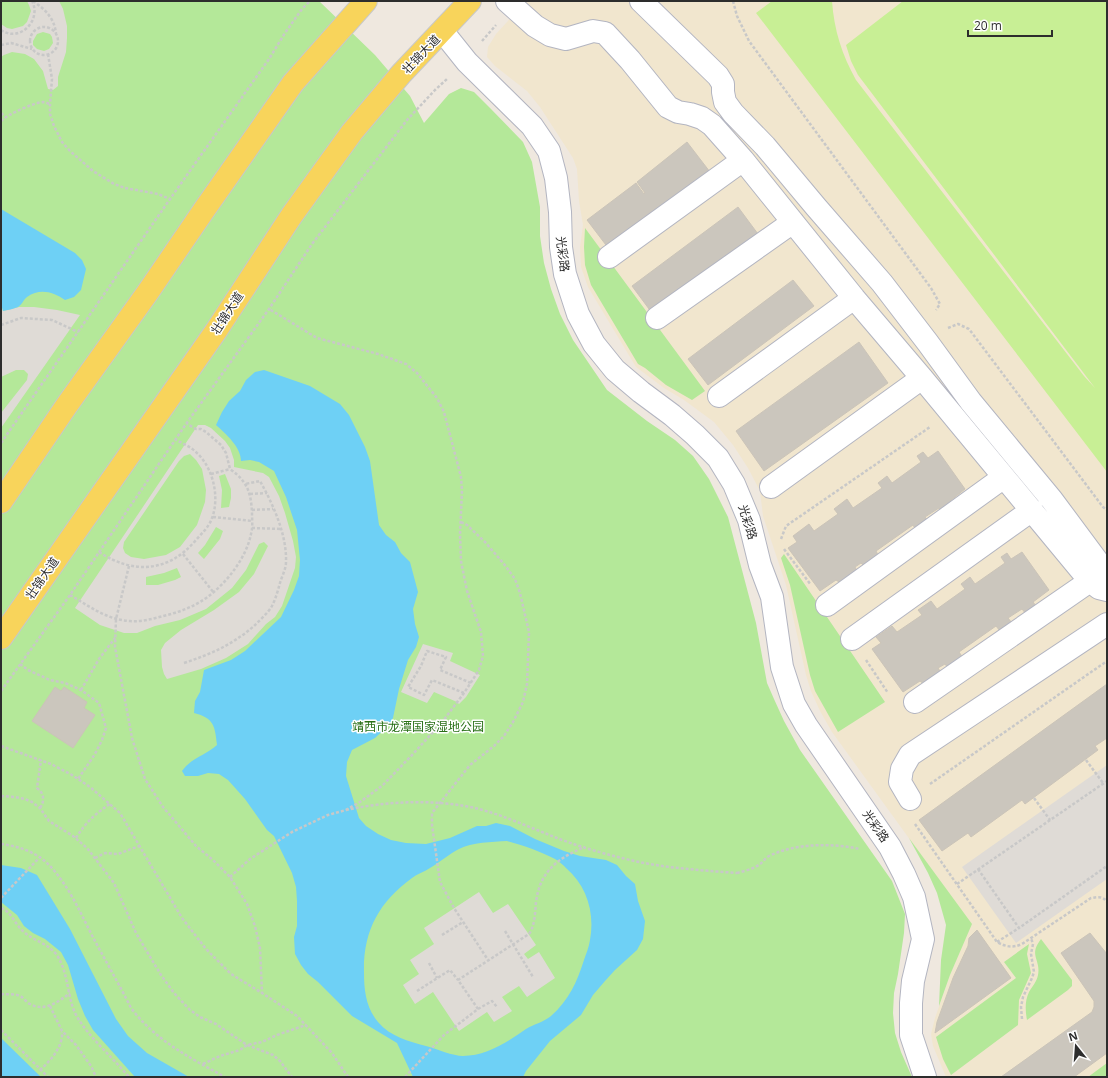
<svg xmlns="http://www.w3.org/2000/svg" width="1108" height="1078" font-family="'Open Sans','Noto Sans SC',sans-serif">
<rect width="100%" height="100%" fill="#efe8df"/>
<path fill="#f1e6ce" d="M528 1H1107V1077H946L933 1046 931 1034 935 1018 950 975 971 924 832 732 820 711 811 691 806 675 786 585 763 516 760 491 748 468 733 445 714 422 684 400 664 388 636 367 588 287 581 267 580 247 583 225 579 201 577 169 573 158 540 107 527 91 495 66 487 57 488 47 496 34 520 8Z"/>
<path fill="#b4e899" d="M1 1H319L375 55 410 96 424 123 449 94 461 88 474 92 491 109 523 142 532 162 540 207V236L544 263 551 289 560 314 573 340 607 390 647 421 675 440 693 456 709 479 728 517 756 623 767 683 774 699 784 721 800 750 892 881 905 914 904 933 898 974 894 993 893 1013 895 1033 901 1052 912 1077H1Z
M585 228 705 391 692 400 666 385 645 368 638 364 591 285 585 265 584 247Z
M784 554 885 702 838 732 815 691 810 675 790 585 781 558Z
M909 838 972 924 950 975 939 1006 941 960 946 925 937 893 928 873Z
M1041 939 1072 980V986L1068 990 1027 1020C1025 1010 1025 1000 1029 992 1032 987 1037 981 1038 975 1041 959 1028 956 1041 939Z
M1029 944 1027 954 1031 973 1019 1000 1018 1025 951 1075 943 1059 936 1037 1016 978 1004 962Z
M1107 1063V1077H1088Z"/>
<path fill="#c8ef95" d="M772 1H832C834 30 842 55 856 80L1084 376 1095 388 858 75 851 61 846 45 903 1H1107V472L756 13Z"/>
<path fill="#dfdbd6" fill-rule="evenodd" d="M27 1H59L63 9 67 26V38L66 52 58 77V86L53 90 48 89 43 71 34 59 25 54 12 52 4 55 1 57V24L7 28 12 29 23 26 27 22 31 11 29 5ZM43 32 50 34 52 37 53 43 49 49 44 51 37 49 33 45V41L37 34Z
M1 304 3 311 19 307H34L57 310 80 315 1 428V413L27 380 28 374 24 370H16L1 377Z
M198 425H205L211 428 225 441 230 448 234 460V467L263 473 269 477 279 496 285 513 293 541 296 557 295 568 282 606 275 617 266 624 248 644 226 658 201 669 167 679 164 674 162 667 161 650 165 643 181 630 214 610 239 592 254 574 268 546 264 542 259 544 246 570 232 588 206 609 180 620 155 626 137 633H124L100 625 75 608ZM190 454 196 460 202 469 206 490 205 502 197 525 180 547 166 555 144 559 131 557 125 553 123 548 124 542 179 461 184 456ZM225 474 231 489V498L229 507 221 508 222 490 219 476ZM216 527 223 531 220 539 204 559 198 553 205 545ZM177 568 181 577 175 580 158 585H146V577L164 573Z
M423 644 453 653 450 661 480 675 466 697 459 704 457 702 434 692 427 703 401 692Z
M1107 765V879L1016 943 962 867Z
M479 892 493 913 508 904 536 945 524 954 528 959 539 952 555 978 527 997 519 986 502 997 512 1011 494 1022 487 1012 459 1031 433 992 415 1004 403 985 419 974 410 960 434 944 424 928Z"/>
<path fill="#6ed0f5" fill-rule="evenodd" d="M1 209 75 253 82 260 86 269 81 290 74 297 65 300C53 292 40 288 27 297 23 300 22 305 18 307 14 309 7 310 3 311L1 304Z
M264 370 310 386 340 404 349 415 365 447 370 461 379 525 386 535 395 542 401 553 410 562 418 592 413 609 415 624 419 637 416 647 408 660 399 689 393 718 389 725 375 738 352 750 347 762 346 776 359 818 366 826 378 834 391 840 406 843 426 844 450 838 477 826H486L496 823 510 826 535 839 564 851 580 856 606 860 617 865 626 876 635 884 638 901 645 921 643 939 637 950 615 970 605 981 593 995 581 1015 550 1041 526 1071 523 1077H413L397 1043 352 1016 318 982 308 974 301 965 295 954 294 937 297 926V901L296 887 292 873 274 836 267 830 245 799 228 780 219 774 208 773 198 776H185L182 771C191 758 206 755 217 745 215 726 214 718 194 713L195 701 200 692 204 670 231 660 245 651 281 617 294 590 299 576 300 560 297 530 286 497 274 471 259 462 250 460 241 461C241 447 226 434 216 425L222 412 229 401 240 391 246 380 255 372ZM507 841C522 845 542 852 555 859 559 861 563 865 566 868 587 886 595 913 590 940 589 947 586 954 584 960 577 982 569 1000 551 1016 544 1022 534 1024 526 1029 508 1042 486 1056 463 1056 453 1056 437 1049 426 1046 408 1041 391 1037 378 1022 366 1008 364 990 364 973 363 931 379 902 412 878 417 874 424 872 430 868 440 862 449 854 459 849 472 842 492 842 507 841Z
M1 865 21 868 37 875 70 929 116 1019 128 1036 147 1053 189 1077H135L93 1030 85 1016 78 999 68 965 61 952 45 939 33 933 24 926 17 915 1 902Z
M1 1038 41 1077H1Z"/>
<path fill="#cbc6bd" stroke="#cbc4b8" d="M687 142 710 172 609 249 587 220 636 183 644 194 645 193 637 182Z
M738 207 758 234 652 313 632 286Z
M793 280 814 306 708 385 688 359Z
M859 342 888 383 764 471 736 431Z
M938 451 965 489 950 501 953 504 942 512 939 508 925 517 929 522 916 530 913 525 876 551 879 557 865 567 861 563 855 567 858 573 842 584 836 580 820 591 788 548 797 542 793 536 809 524 814 531 838 514 834 509 847 499 853 508 882 488 878 483 887 476 892 483 921 462 917 456 923 452 928 458Z
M1022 552 1049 590 1033 602 1036 606 1026 614 1022 609 1008 618 1012 623 1000 631 996 626 959 652 963 658 948 668 945 664 938 668 942 674 925 685 920 681 903 692 872 649 881 643 876 637 892 626 897 632 922 615 918 610 931 601 937 609 965 589 961 584 970 577 975 584 1005 563 1001 557 1007 553 1011 559Z
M1107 684V738L1095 746 1098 750 1025 804 1022 800 971 837 968 833 942 851 919 820Z
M55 687 61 691 64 687 87 702 84 708 95 715 73 748 32 721Z
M977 930 1011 978 935 1033 937 1022 953 978 968 946 969 938Z
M1090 933 1107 954V1053L1074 1077H1001L1092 1012 1094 1007V1001L1061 953Z"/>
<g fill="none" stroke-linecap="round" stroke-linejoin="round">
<g stroke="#b3b5c1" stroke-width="24">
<path id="minor" d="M507 1 535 26 550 35 566 39 593 31 605 33 630 60 668 107 678 112 690 114 702 118 712 125 743 160 854 298 922 378 1090 581 1099 588 1107 590
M641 1 718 76 723 84V92L725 102 733 113 765 146 816 207 882 283 928 343 971 402 1052 500 1107 574
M443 32 467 62 532 126 549 151 556 178 560 212 561 247 565 274 578 314 594 344 615 370 641 392 672 415 695 435 718 458 734 484 749 520 760 565 772 597 782 667 794 704 806 725 890 847 904 874 914 897 923 939 913 981 911 1003V1035L925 1077
M609 257 743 160
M657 318 793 222
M719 396 854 298
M771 487 922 378
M827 605 1004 477
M852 639 1032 510
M915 702 1090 581
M910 799 900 782 902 769 910 755 1107 624"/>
</g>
<g stroke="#c8c8c8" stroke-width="24">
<path id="major" d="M1 502 67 405 148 292 204 210 293 83 366 1
M1 638 216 331 292 215 352 132 401 74 470 1"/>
</g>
<path stroke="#c8c8c8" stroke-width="2.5" stroke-dasharray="3 2" stroke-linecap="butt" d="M33 1C45 9 55 19 56 34
M733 1 737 16 749 41 931 288 940 304 936 310
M30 41a14 14 0 1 1 28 0a14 14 0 1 1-28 0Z
M1 30C20 43 42 20 32 1
M482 41 496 25
M1 45 11 43 32 49
M48 54 52 79 50 104V114L54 126 62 142 70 151 93 171 114 184 125 188 158 194 170 199
M1 113 5 117
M1 121C8 114 33 103 43 102 45 102 47 103 50 104
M1 325 21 318 52 320 78 332
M948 328 958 324 969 329 1103 507 1107 510
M1 443 170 199 269 59 285 33 302 9 310 1
M211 474 230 469
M250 494 267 493
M252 510 273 509
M213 517 252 521
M461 522 467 525 485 542 504 564 515 579 520 593 529 632 527 684 523 702 513 722 504 736 494 746 470 765 432 813V825L440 882 454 908 488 960
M252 528 281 529
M781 539 786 526 930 427
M784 549 811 585
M99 552C134 575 169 572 196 540 202 533 209 527 212 518 220 497 213 468 197 453 191 447 184 444 176 440
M183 554 214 593
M129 566 116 619 115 647 132 738 145 779 163 807 196 846 213 860 230 877 247 904 255 926 260 948 262 993
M70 595C89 606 107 620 130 621 141 622 152 619 163 616 176 613 188 609 200 602 222 589 246 560 251 534 253 527 252 520 252 513 251 492 247 481 230 469L226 453 221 445 206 432 201 429H196L187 424
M866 660 888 693
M184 663C211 654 232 645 254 626 260 620 268 613 272 606 276 598 278 590 280 583 282 576 286 569 286 562 287 535 273 504 260 481L245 484
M20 664 28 670 50 680 65 683 81 690 99 703 106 728 102 740 95 754 78 779
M81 690 99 659 115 638
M1 691 70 595 186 424 269 309 312 244 407 120 435 90 448 78
M464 693 432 680 424 695 408 687 421 666 427 651 446 657 440 670 471 683
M1 746 51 764 72 775 90 787 120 813 182 918 206 949 231 974 262 993 297 1016 332 1053 348 1077
M1086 760 1103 783
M930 784 1107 661
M1 796 15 797 25 799 32 802 40 808 49 821 73 836 87 848 114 883 136 933 146 950 161 975 174 993 190 1010 200 1017 216 1024 247 1045 273 1055 280 1061 292 1077
M1034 798 1050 820
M40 808C45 801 44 793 37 788L41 760
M915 824 997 942C1006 947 1013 948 1022 944L1091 898C1098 897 1103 896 1107 902
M76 838C85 823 96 813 110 804
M1 844C18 846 36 852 48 864 70 886 82 917 96 943 108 965 120 986 131 1008 155 1040 190 1058 225 1077
M95 858 105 853 118 854 139 846
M978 869 1019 928 1107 866
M737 873C744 871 754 869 760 864 763 862 765 858 769 856 796 843 831 843 860 849
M230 877 250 859 292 832 328 815 346 810 360 802 383 785 413 754 443 721 464 693 479 670 483 656 481 632 467 591 461 561 460 534 462 490 461 477 444 412 437 398 417 373 406 364 378 354 317 338 269 309
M957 884 1107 781
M1 898 39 858
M1 908C12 912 15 925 24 932 34 941 47 943 56 954 70 973 66 1001 79 1020 93 1041 113 1058 129 1077
M505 931 533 977
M442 935 463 922
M997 942 1019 928
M429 963 437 978
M417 991 450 970 458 980
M1 994C7 995 14 993 20 996 24 998 26 1002 30 1004 45 1012 58 1002 70 993
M50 1006 62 1031 76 1045 91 1066 96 1077
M478 1009 492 1001 497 1007
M1022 1019 1021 1007 1023 997 1032 978 1034 972 1031 954 1033 944 1031 938
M1 1030 48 1077
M203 1064 220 1056 240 1050 247 1045 262 1042 277 1035 306 1025
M40 1070C51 1060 63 1047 62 1032
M405 1077 444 1035 478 1009 458 980 529 934C535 925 535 913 536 902 540 871 558 858 585 847"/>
<use href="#minor" stroke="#fff" stroke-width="22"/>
<use href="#major" stroke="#f8d45b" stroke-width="22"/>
<path stroke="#c8c8c8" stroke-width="2.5" stroke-dasharray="3 2" stroke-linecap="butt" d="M346 810C387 801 434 799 475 808 500 814 524 825 547 834 571 844 597 852 622 858 660 868 698 870 737 873"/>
</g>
<g text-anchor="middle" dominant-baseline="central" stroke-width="3" stroke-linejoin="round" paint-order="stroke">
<g font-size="12" fill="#2d2d2d" stroke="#fff">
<text transform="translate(421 54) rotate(-46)">壮锦大道</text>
<text transform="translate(563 254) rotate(83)">光彩路</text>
<text transform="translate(227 313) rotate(-57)">壮锦大道</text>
<text transform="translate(748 522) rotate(72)">光彩路</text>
<text transform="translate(42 578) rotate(-55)">壮锦大道</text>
<text transform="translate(876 826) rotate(55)">光彩路</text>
</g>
<g font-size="12" fill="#297017" stroke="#fff">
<text x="418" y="726">靖西市龙潭国家湿地公园</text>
</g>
</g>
<rect width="1108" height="1078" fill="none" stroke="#2d2d2d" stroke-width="4"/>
<g transform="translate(1076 1046) rotate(343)" stroke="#ffffff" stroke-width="3" paint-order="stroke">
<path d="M0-3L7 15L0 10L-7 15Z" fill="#2d2d2d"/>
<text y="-6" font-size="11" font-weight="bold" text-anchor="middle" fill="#2d2d2d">N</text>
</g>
<path d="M968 30v6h84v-6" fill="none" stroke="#2d2d2d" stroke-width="2"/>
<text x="974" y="30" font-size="12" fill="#2d2d2d" stroke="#ffffff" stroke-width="3" paint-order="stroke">20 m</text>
</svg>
